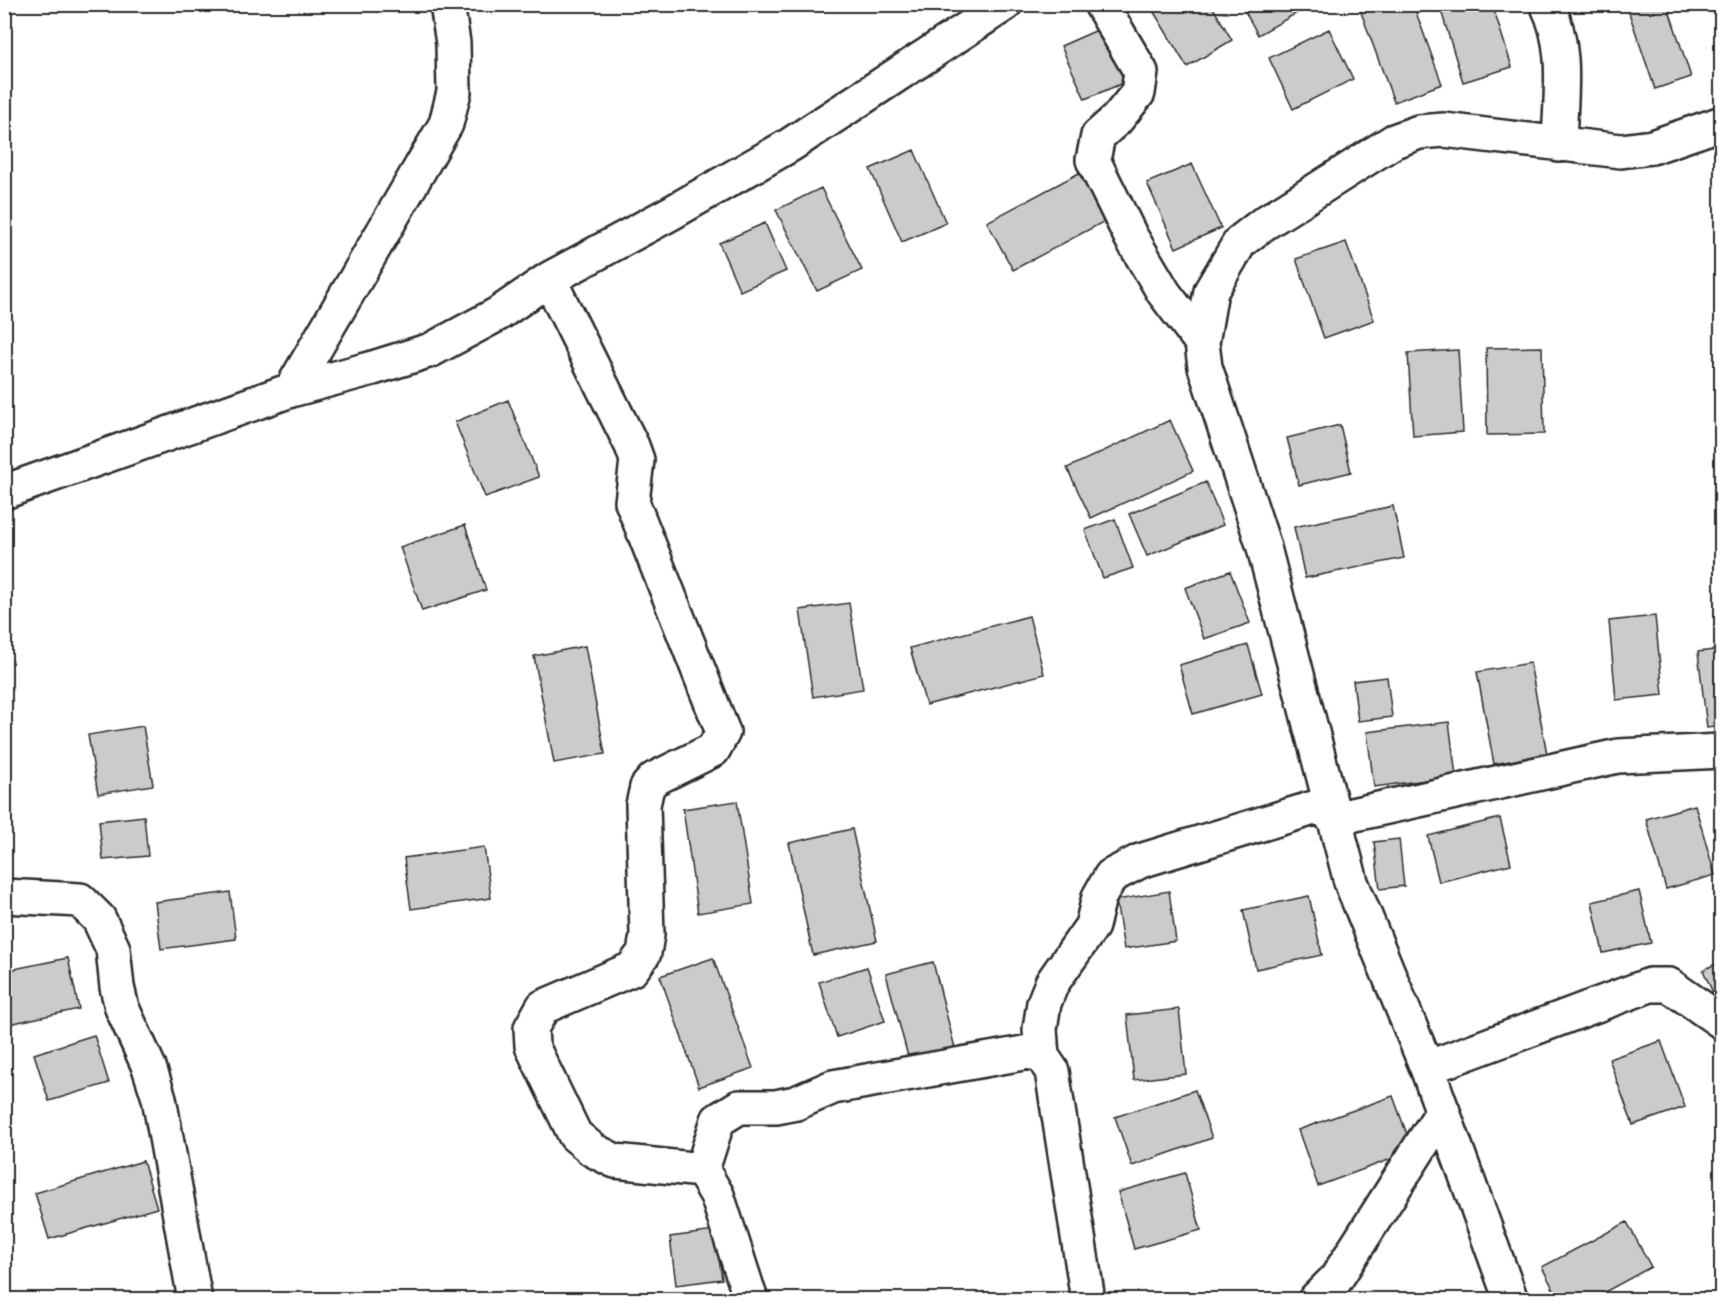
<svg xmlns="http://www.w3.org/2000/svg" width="1726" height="1304" font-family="'Gochi Hand',sans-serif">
<rect width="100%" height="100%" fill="#fff"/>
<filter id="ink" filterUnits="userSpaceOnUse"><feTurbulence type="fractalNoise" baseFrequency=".0167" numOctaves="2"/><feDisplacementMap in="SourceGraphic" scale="12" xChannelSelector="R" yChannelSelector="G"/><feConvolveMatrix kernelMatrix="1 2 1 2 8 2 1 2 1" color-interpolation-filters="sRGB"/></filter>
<g filter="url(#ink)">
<path fill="#cbcbcb" stroke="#2b2b2b" stroke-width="1.5" d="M1149 4H1211L1232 40 1187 67Z
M1241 4H1302L1304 9 1258 35Z
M1358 4H1413L1442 84 1394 102Z
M1439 4H1492L1512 67 1463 82Z
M1626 4H1667L1691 77 1655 89Z
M1104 27 1128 81 1085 99 1061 46Z
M1329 29 1353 79 1293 109 1269 58Z
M914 150 946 223 902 242 870 169Z
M1192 164 1221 228 1176 248 1147 183Z
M1079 173 1105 221 1013 270 987 222Z
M821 188 862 270 817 291 776 210Z
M765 223 786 271 740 291 719 243Z
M1346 242 1374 320 1324 338 1296 259Z
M1542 347 1544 434 1487 435 1486 348Z
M1458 350 1463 432 1413 436 1408 353Z
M508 400 539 477 485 497 455 422Z
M1170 420 1193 471 1091 518 1067 468Z
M1340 425 1351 472 1299 485 1287 438Z
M1206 482 1223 525 1147 556 1129 514Z
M1393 506 1404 558 1305 578 1294 527Z
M1115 519 1133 568 1103 578 1085 530Z
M465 525 486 590 422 611 400 547Z
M1230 571 1250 623 1204 639 1185 588Z
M849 603 863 689 813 697 800 610Z
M1029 616 1044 674 926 705 910 648Z
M1655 616 1663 695 1616 700 1609 621Z
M1248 645 1262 694 1193 714 1179 665Z
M585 646 605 754 554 763 534 656Z
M1722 649V726L1707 728 1698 652Z
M1530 663 1547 754 1494 764 1477 672Z
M1387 677 1392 717 1358 721 1353 681Z
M1449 722 1456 776 1374 787 1367 732Z
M143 726 153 785 98 794 88 735Z
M737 801 753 904 698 913 683 809Z
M1695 805 1715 875 1666 889 1646 819Z
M144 816 148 856 103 860 99 821Z
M1500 818 1511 864 1439 882 1428 836Z
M852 829 877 941 813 955 789 843Z
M1399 839 1404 886 1380 889 1374 842Z
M484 847 491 898 411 909 404 858Z
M1169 891 1176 941 1124 949 1116 900Z
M1639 891 1651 943 1603 953 1592 902Z
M230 892 236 939 161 949 155 902Z
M1309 896 1322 955 1256 969 1243 910Z
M68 958 79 1009 4 1025V971Z
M713 958 753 1068 699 1087 660 976Z
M1722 961V1011H1721L1703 970Z
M933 962 956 1052 910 1064 886 974Z
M867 967 885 1021 837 1037 819 982Z
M1179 1009 1186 1074 1134 1080 1127 1015Z
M94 1035 109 1083 49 1101 34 1054Z
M1661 1041 1685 1107 1633 1125 1609 1059Z
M1195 1090 1212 1138 1132 1166 1115 1117Z
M1393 1096 1413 1151 1318 1186 1298 1130Z
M143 1161 157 1208 49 1239 35 1193Z
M1185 1173 1201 1230 1134 1249 1118 1192Z
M1627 1222 1651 1267 1590 1300H1559L1542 1267Z
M715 1231 722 1279 676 1285 670 1237Z"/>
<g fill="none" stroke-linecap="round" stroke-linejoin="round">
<g stroke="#2b2b2b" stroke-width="38">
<path id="minor" d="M1101 4 1141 72 1138 93 1117 119 1098 136 1093 160 1131 237 1164 293 1202 343
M1547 4C1569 48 1560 97 1559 145
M549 279 632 446 637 460 632 502 723 732 713 750 654 779 647 787 643 805 647 935 644 953 632 969 543 1007 531 1028 532 1046 575 1135 593 1150 615 1161 702 1170
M291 390 446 124 454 92 453 43 447 4
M4 492 291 390 373 368 431 350 498 314 549 279 671 213 790 145 1005 4
M1333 819 1618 756 1722 751
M4 896 80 900 99 919 113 949 117 987 122 1008 149 1067 159 1098 195 1300
M1427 1068 1650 985H1669L1722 1022
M751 1300 717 1195 702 1170 718 1120 739 1107H776L796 1103 833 1087 1029 1052 1042 1056
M1088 1300 1052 1071 1042 1056 1040 1029 1044 1003 1052 983 1092 926 1099 897 1111 876 1140 861 1330 803
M1315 1300 1336 1279 1443 1111
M1511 1300 1427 1068 1351 882 1263 544 1205 367 1202 343 1211 291 1240 242 1263 224 1394 141 1419 132 1444 130 1621 151 1652 147 1722 123"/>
</g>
<use href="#minor" stroke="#fff" stroke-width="33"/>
</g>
</g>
<rect width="1726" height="1304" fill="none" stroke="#fff" stroke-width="24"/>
<rect x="12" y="12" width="1702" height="1280" fill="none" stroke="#2b2b2b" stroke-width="2" filter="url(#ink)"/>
</svg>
